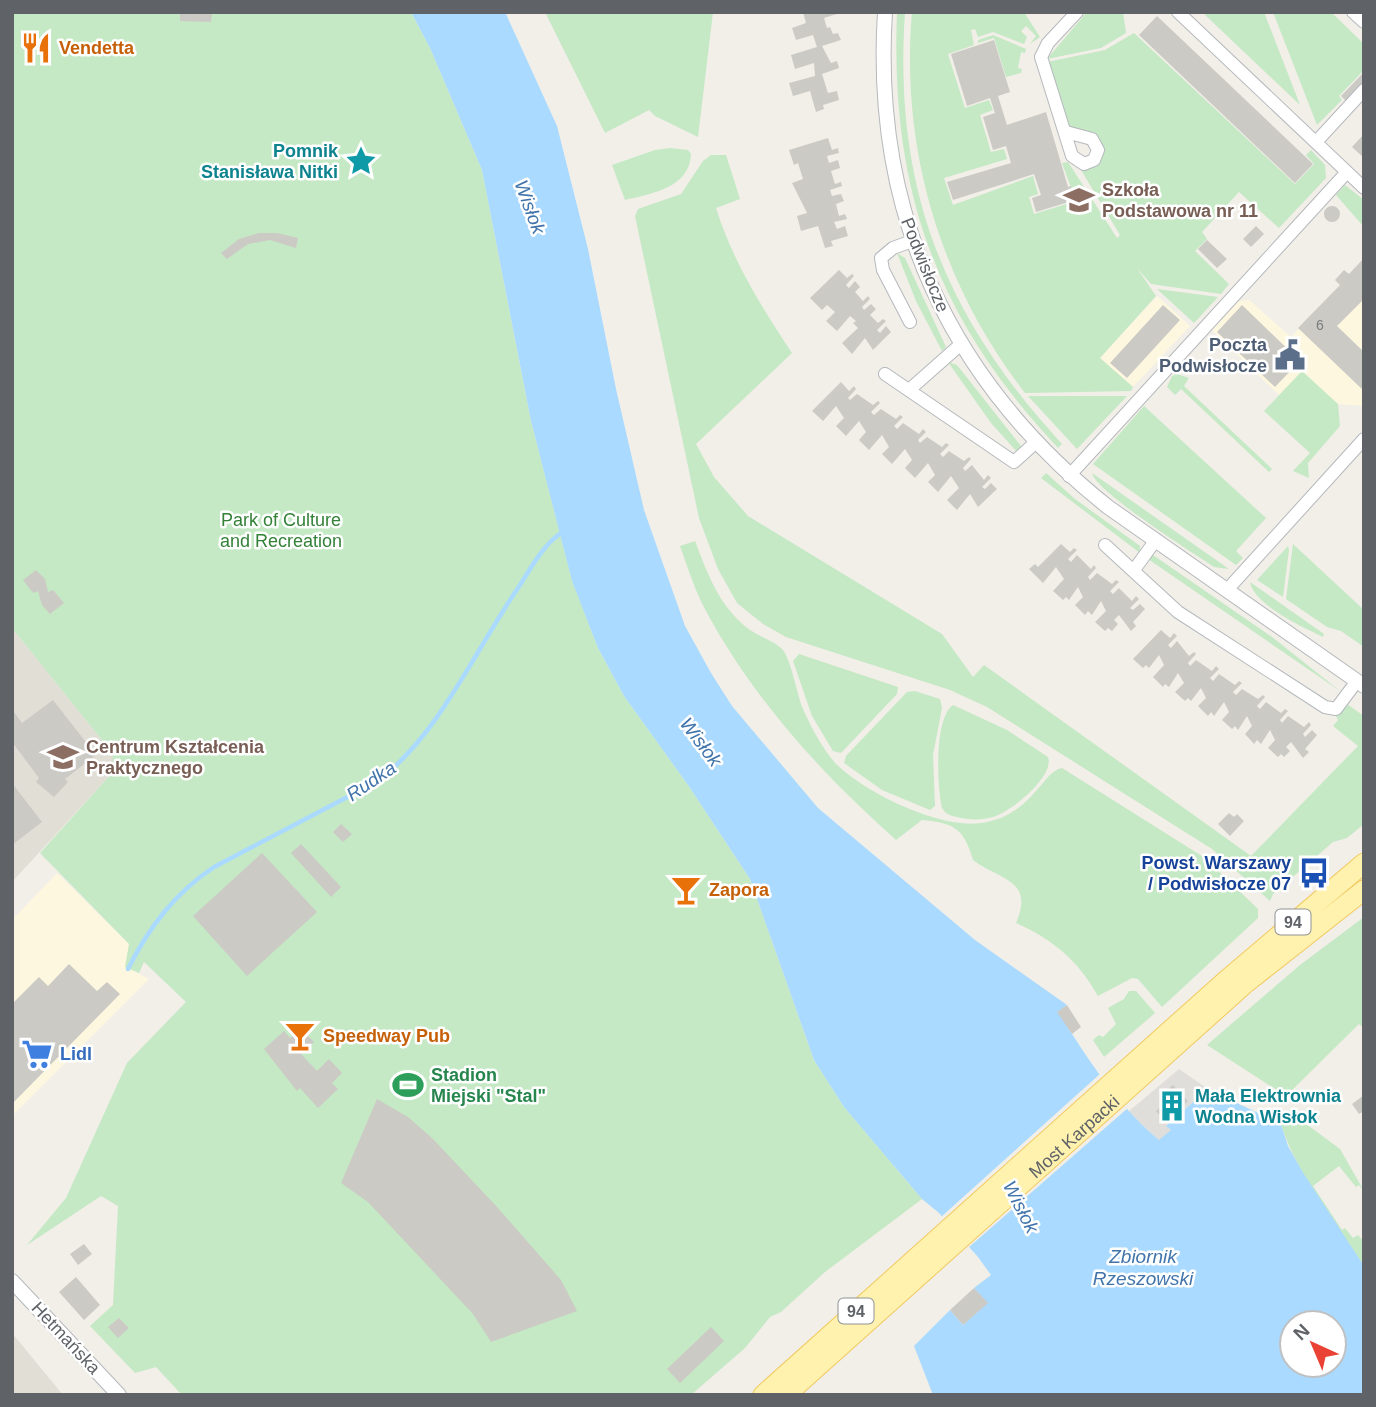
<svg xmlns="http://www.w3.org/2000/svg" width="1376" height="1407" font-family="Arial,sans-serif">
<rect width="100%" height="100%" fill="#f1efe8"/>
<path fill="#fef7e0" d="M1364 259V406L1335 404 1302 371 1279 395 1212 330 1239 301 1249 300 1291 337Z
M1157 296 1190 326 1133 387 1100 358Z
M57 873 129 944 126 967 149 979 12 1116V920Z"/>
<path fill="#e0deda" d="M1179 1069 1208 1089 1166 1126 1171 1130 1160 1141 1128 1112Z"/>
<path fill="#e1ded6" d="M12 628 113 754 114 761 112 773 12 882Z
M12 1333 63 1395H12Z"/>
<path fill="#c5e8c5" d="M12 12H411L430 48 482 170 531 421 572 580 598 648 624 696 688 785 750 879 814 1060 844 1107 922 1199 825 1272 781 1312 770 1317 745 1348 691 1395H182L156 1367 135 1373 90 1326 113 1305 118 1206 101 1196 27 1245 66 1198 127 1063 186 1002 144 962 139 973 125 967 129 944 40 853 112 773 113 754 12 628Z
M545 12H713L698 137 655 116 649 110 605 133Z
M897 12H905C893 187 944 316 1062 444L1058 448C936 318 890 190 897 12Z
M912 12H1024L1040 37 1030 44 1036 36 1026 26 1021 31 1027 37 1024 44 993 32 978 37 975 29 971 30 974 45 948 54 965 108 989 100 993 110 980 115 991 152 1004 149 1007 159 944 178 953 205 1033 176 1038 194 1029 197 1034 214 1076 201 1062 163 1068 162 1117 238 1120 235 1078 165 1101 151 1066 124 1047 62 1105 50 1134 33 1295 184 1314 164 1306 155 1311 150 1325 165 1326 178 1279 228 1239 192 1202 232 1207 239 1195 251 1229 284 1221 294 1151 284 1137 268 1156 296 1100 358 1133 387 1131 391 1025 393C941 285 900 149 912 12Z
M1087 12H1123L1126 33 1101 48 1047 59Z
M1264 12 1300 105 1203 13Z
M1273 12H1331L1364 44V70L1339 96 1342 100 1317 125Z
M993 35 1026 49 1025 53 1021 52 1018 68 1022 69 1021 73 1006 77 994 38 978 43V40Z
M670 148 688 150 691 154C690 188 650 194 625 200L612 165 655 150Z
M711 155H726L740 199 716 208C733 262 761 306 792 353L696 444 714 477 748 516 942 634 973 677 984 665 1251 856 1358 746 1333 726 1338 720 1336 716 1347 704 1364 716V824L1347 838 1333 842 1273 894 1270 901 1212 849 987 707 950 690 786 637 763 624 737 603 718 569 699 518 635 216 638 209 681 194 703 161Z
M1345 185 1364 200V227L1336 195Z
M897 253 905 258 946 347 942 351 916 301Z
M1157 289 1218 297 1194 323Z
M948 362 957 365 1021 446 1019 454 991 423Z
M1302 371 1338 404 1340 426 1308 463 1309 478 1293 471 1310 453 1264 411Z
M1177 374 1189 378 1184 386 1272 469 1269 472 1181 389 1175 395 1167 387 1172 376Z
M1028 396H1127L1077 449Z
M1144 406 1266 518 1236 551 1243 558 1236 565 1093 464Z
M1046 473 1075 499 1140 546V553L1041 478Z
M1092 473 1229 569 1214 567C1192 552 1096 492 1092 473Z
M695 541C708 575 720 608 750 630 760 637 774 641 782 649 791 658 797 695 803 709 812 729 822 748 836 764 866 793 939 829 981 823 1003 820 1021 809 1035 792 1043 784 1051 770 1062 768L1205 858 1258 909V918L1162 1007 1138 979 1132 978 1098 996C1078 960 1052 939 1016 923 1035 879 999 880 973 860 964 828 954 823 922 820L896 840C821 773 754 700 706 611 695 591 688 568 680 546Z
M1293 544 1364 610V647L1341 631 1327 627 1286 599Z
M1288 546 1289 550 1283 597 1257 580Z
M1153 555 1272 637 1340 691 1148 559Z
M1250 582 1324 634 1323 637C1303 627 1254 605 1250 582Z
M799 654 898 687 897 694 841 753 833 751 812 716 793 661Z
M915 691 940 699 942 708 933 755 935 806 930 810 882 790 844 763 846 756 907 692Z
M953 705 1007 730 1048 757C1055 776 1011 812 993 817 983 820 971 820 961 818 953 816 947 816 942 808 937 787 934 718 953 705Z
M1364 917V1028L1359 1024 1286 1096 1207 1045 1300 965Z
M1129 991H1136L1155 1013 1104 1057 1093 1040 1099 1035 1103 1037 1116 1024 1108 1008 1124 999Z
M1290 1112 1340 1149 1364 1191 1359 1185 1356 1187 1339 1166 1313 1186 1342 1230 1345 1228 1353 1238 1358 1235 1364 1242V1266C1334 1221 1297 1175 1281 1124Z"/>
<path fill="#aadaff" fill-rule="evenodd" d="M411 12H505L557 126 588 249 616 389 644 510 685 626 711 673 732 706 818 808 975 940 1067 1005 1058 1012C1088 1059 1116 1104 1159 1140L1171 1130 1166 1126 1208 1089 1281 1124 1288 1146 1302 1171 1364 1266V1395H933L914 1346 950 1310 963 1325 987 1303 974 1288 991 1275 978 1257 939 1213 922 1199 844 1107 814 1060 750 879 688 785 624 696 598 648 572 581 531 421 482 170 430 48ZM1292 1323H1334V1365H1292Z"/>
<path fill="#f1efe8" d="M1101 1073 1129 1107 968 1248 941 1217Z"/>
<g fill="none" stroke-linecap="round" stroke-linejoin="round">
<path stroke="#aadaff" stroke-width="4.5" d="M128 969C149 927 175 893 214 867L378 781C440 733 474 652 518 588 530 570 542 546 561 533"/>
</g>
<path fill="#cccac5" d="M180 12H212L211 22 180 21Z
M803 12 840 13 824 18 827 28 830 27 833 34 838 33 841 40 822 46 831 63 837 61 839 68 822 74 828 93 837 91 839 100 823 105 824 109 816 112 810 91 793 96 789 83 815 76 814 63 795 69 791 55 817 47 813 35 796 40 792 28 806 23Z
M1157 16 1313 164 1295 183 1139 35Z
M994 40 1010 92 998 96 1007 125 1046 112 1068 187 1071 186 1075 200 1036 212 1032 198 1041 195 1034 174 953 200 947 182 1011 163 1006 146 993 150 983 117 995 113 990 98 967 106 951 54Z
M1364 72V82L1346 101 1341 96Z
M1364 134V158L1352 147Z
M828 138 832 150 838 148 839 153 827 156 829 163 838 160 840 168 831 171 835 184 841 182 842 186 830 190 832 196 841 194 844 201 836 204 839 216 845 214 847 219 834 222 837 229 845 226 848 236 831 241 833 246 825 248 818 226 801 231 797 216 807 213 792 183 803 179 798 163 794 165 789 150Z
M1324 214a8 8 0 1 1 16 0a8 8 0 1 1-16 0Z
M1256 226 1264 234 1251 247 1243 239Z
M259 233H277L298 238 296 248 270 240 248 244 227 259 221 253 239 239Z
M1207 240 1227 259 1217 268 1198 249Z
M1364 258V299L1337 326 1364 352V391L1298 328 1340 285 1335 280 1344 270 1349 274Z
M839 270 847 278 852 274 854 276 846 285 849 288 855 281 860 287 855 292 863 301 868 296 870 299 862 307 864 310 871 304 876 309 870 315 878 323 883 319 886 321 877 330 880 333 886 326 891 332 873 350 865 338 852 354 842 343 858 328 853 323 856 321 850 316 837 331 826 321 835 312 827 305 822 310 810 298Z
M1163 305 1180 320 1127 378 1110 363Z
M1242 305 1300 361 1275 387 1217 332Z
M841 382 849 391 854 386 856 389 848 398 850 400 857 394 873 405 878 401 880 403 871 412 874 415 881 409 896 419 900 415 903 417 894 426 897 429 903 423 919 434 923 429 926 432 918 440 920 443 927 437 942 447 946 443 949 445 940 454 943 457 949 451 964 461 969 457 971 459 963 468 965 471 972 465 984 480 988 475 991 478 982 487 985 489 991 483 997 489 978 507 970 494 957 510 947 500 959 488 951 476 938 492 928 482 935 475 928 463 915 478 905 468 912 460 905 449 892 464 882 454 889 447 882 435 869 450 859 440 866 432 859 421 846 436 836 426 844 418 836 406 823 421 812 411Z
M1061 544 1070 552 1074 548 1077 550 1068 559 1071 562 1077 555 1091 569 1094 565 1096 568 1088 577 1090 580 1097 573 1112 584 1116 580 1119 582 1110 591 1113 594 1119 588 1132 601 1136 596 1139 599 1130 608 1133 610 1140 604 1145 609 1133 622 1136 626 1131 631 1119 615 1114 620 1118 624 1112 631 1108 628 1105 631 1095 622 1106 611 1101 601 1092 615 1088 611 1085 615 1075 605 1083 597 1078 587 1069 600 1066 597 1063 600 1053 591 1064 579 1056 567 1043 583 1029 569 1035 564 1038 567Z
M36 570 45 579 48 592 53 590 64 603 50 614 42 605 38 591 33 593 23 580Z
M1161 630 1170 638 1174 633 1177 636 1168 645 1171 648 1177 641 1189 656 1194 652 1196 654 1188 663 1190 666 1196 660 1212 671 1216 666 1219 669 1210 678 1213 681 1219 674 1235 685 1239 681 1242 683 1233 692 1236 695 1242 689 1258 699 1263 695 1265 697 1257 706 1260 709 1266 702 1281 713 1285 709 1288 711 1280 720 1282 723 1288 716 1304 727 1309 722 1311 725 1303 734 1305 737 1312 730 1317 735 1305 749 1309 752 1303 758 1291 742 1286 747 1290 751 1284 757 1281 754 1278 757 1268 748 1275 740 1270 730 1261 744 1257 740 1254 744 1245 734 1252 726 1247 716 1238 730 1235 726 1232 729 1222 720 1229 712 1224 702 1214 716 1211 712 1208 716 1198 706 1206 698 1201 688 1191 701 1188 698 1185 701 1175 692 1184 683 1178 673 1169 687 1165 684 1163 687 1153 677 1164 665 1159 655 1149 668 1146 665 1143 668 1133 659Z
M53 700 96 755 65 779 68 782 54 797 36 782 39 778 12 742V709L22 723Z
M12 783 42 822 12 845Z
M1229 813 1234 817 1237 814 1244 821 1230 836 1218 824Z
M341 824 352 834 343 842 333 832Z
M301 844 341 887 331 897 291 853Z
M262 853 317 912 247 976 193 916Z
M69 964 97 991 107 982 120 994 12 1104V1004L39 977 48 986Z
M1067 1005 1081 1027 1072 1034 1057 1012Z
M301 1029 314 1042 301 1054 317 1071 329 1059 342 1073 332 1083 338 1089 318 1108 300 1088 297 1091 264 1049 284 1031 290 1038Z
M1173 1085 1188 1101 1165 1121 1156 1111 1167 1101 1162 1095Z
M1364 1095V1111L1359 1114 1352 1104Z
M377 1099 408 1117 433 1139 498 1208 561 1280 577 1311 491 1342 473 1314 368 1202 341 1183Z
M84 1244 92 1254 78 1265 70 1254Z
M76 1277 100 1305 84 1320 59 1292Z
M974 1288 988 1303 963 1325 950 1310Z
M119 1318 129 1328 118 1338 108 1327Z
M711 1327 724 1341 680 1383 667 1369Z"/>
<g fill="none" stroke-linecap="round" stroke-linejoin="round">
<g stroke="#b5b8bc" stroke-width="14">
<path id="minor" d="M1178 12 1364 188
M1353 12 1364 22
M1066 132 1092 139 1098 150 1094 160 1084 164 1072 156 1041 57 1048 43 1077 12
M1316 142 1364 90
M910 322 883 270 881 258 893 248 912 241
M885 374 1014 462 1035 443
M909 390 960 345
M1069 476 1347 172
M1105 545 1178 612 1325 707 1336 709 1357 681
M1134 570 1155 541
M1227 590 1364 439"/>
</g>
<g stroke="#b5b8bc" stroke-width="16">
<path id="tertiary" d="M885 12C872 215 950 381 1108 507L1364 686
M12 1281 119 1395"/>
</g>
<g stroke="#f2c960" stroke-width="21">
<g id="primary">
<path d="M763 1395 1224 982 1364 863"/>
<path id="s1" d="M786 1395 1246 983 1364 890"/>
</g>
</g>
<use href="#minor" stroke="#fff" stroke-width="12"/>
<use href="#tertiary" stroke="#fff" stroke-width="14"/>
<use href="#primary" stroke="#fff2af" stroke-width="19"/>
</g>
<defs>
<g id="restaurant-bare" transform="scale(2.415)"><path d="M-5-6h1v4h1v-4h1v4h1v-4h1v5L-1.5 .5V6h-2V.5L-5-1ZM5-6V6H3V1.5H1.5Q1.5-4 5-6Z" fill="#e8710a" stroke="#fff" stroke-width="2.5" paint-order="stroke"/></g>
<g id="sight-bare" transform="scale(2.415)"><path d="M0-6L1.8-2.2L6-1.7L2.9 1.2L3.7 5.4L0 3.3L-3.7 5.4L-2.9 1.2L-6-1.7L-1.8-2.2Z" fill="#0f9aa8" stroke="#fff" stroke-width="2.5" paint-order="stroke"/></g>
<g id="school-bare" transform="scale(2.415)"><path d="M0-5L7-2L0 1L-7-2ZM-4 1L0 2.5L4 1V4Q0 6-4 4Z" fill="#8d6e63" stroke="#fff" stroke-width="2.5" paint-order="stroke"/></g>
<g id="civic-bare" transform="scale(2.415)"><path d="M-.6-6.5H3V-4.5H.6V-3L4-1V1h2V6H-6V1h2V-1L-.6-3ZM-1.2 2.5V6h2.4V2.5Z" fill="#5c6f8a" stroke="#fff" stroke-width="2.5" paint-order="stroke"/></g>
<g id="bus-bare" transform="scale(2.415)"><path d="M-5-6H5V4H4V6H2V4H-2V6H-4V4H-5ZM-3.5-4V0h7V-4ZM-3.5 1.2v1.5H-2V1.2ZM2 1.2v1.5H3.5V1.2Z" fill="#1a4fb4" stroke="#fff" stroke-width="2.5" paint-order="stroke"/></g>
<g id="bar-bare" transform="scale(2.415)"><path d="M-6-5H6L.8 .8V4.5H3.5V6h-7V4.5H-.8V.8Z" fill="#e8710a" stroke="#fff" stroke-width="2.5" paint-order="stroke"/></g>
<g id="supermarket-bare" transform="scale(2.415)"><path d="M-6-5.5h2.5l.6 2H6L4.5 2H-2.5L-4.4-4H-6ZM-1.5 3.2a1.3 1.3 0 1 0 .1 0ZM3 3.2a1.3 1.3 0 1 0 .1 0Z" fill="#3f7fe0" stroke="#fff" stroke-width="2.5" paint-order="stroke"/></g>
<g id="stadium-bare" transform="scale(2.415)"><path d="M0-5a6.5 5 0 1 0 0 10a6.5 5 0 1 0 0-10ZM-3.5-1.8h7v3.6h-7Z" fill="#2e9e5b" stroke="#fff" stroke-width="2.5" paint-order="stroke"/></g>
<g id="building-bare" transform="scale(2.415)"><path d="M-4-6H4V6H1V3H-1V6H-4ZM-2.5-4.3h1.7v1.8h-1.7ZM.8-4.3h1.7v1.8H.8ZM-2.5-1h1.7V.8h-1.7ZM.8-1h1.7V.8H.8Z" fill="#0f9aa8" stroke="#fff" stroke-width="2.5" paint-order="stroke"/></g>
</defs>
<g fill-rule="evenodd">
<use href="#restaurant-bare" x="36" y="48"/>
<use href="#sight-bare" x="361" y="161"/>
<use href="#school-bare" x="1079" y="200"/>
<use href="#civic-bare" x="1290" y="355"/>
<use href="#school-bare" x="63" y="757"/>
<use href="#bus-bare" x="1314" y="873"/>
<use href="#bar-bare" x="686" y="890"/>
<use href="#bar-bare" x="300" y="1036"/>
<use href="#supermarket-bare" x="37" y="1054"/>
<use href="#stadium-bare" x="408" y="1085"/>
<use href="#building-bare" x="1172" y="1106"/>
</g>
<g text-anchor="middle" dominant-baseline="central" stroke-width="5" stroke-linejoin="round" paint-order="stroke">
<g font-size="14" fill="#7a7d7f">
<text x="1320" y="325">6</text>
</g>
<g fill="#fff" stroke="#8f9295" stroke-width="2">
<rect x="1275.5" y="909.5" width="35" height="25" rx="5"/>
<rect x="838.5" y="1298.5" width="35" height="25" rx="5"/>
</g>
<g font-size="16" font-weight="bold" fill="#5f6368">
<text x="1293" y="922">94</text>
<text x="856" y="1311">94</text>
</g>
<g font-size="18" font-weight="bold" fill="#c56008" stroke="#fff" text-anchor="start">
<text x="59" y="48">Vendetta</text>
<text x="709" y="890">Zapora</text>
<text x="323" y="1036">Speedway Pub</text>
</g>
<g font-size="18" font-weight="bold" fill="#0d838f" stroke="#fff" text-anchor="end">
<text x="338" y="151">Pomnik<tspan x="338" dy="21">Stanisława Nitki</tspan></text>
<text x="1195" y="1096" text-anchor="start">Mała Elektrownia<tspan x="1195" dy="21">Wodna Wisłok</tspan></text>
</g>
<g font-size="18" font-weight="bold" fill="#785e54" stroke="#fff" text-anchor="start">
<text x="1102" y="190">Szkoła<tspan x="1102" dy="21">Podstawowa nr 11</tspan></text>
<text x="86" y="747">Centrum Kształcenia<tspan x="86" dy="21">Praktycznego</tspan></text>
</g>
<g font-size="18" fill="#5f6368" stroke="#fff">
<text transform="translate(925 265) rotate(68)">Podwisłocze</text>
<text stroke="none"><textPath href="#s1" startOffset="387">Most Karpacki</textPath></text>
<text transform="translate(66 1338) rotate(47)">Hetmańska</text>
</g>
<g font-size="18" font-weight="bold" fill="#4e5e75" stroke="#fff" text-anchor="end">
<text x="1267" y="345">Poczta<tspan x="1267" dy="21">Podwisłocze</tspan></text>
</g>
<g font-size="18" fill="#348238" stroke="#fff">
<text x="281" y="520">Park of Culture<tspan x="281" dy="21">and Recreation</tspan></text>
</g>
<g font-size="18" font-weight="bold" fill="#164399" stroke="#fff" text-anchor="end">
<text x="1291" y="863">Powst. Warszawy<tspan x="1291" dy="21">/ Podwisłocze 07</tspan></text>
</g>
<g font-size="18" font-weight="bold" fill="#366cbe" stroke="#fff" text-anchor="start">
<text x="60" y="1054">Lidl</text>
</g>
<g font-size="18" font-weight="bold" fill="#27864d" stroke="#fff" text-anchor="start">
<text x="431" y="1075">Stadion<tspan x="431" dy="21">Miejski "Stal"</tspan></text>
</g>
<g font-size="19" font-style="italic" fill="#4174aa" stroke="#fff">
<text transform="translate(530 207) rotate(70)">Wisłok</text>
<text transform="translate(701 742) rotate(53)">Wisłok</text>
<text transform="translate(371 781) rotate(-34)">Rudka</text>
<text transform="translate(1021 1207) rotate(63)">Wisłok</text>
<text x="1143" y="1256">Zbiornik<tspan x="1143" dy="22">Rzeszowski</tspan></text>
</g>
</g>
<rect width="1376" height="1407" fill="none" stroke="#5f6368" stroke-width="28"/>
<g transform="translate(1313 1344) rotate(316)"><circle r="33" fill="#ffffff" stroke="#bfc1c3" stroke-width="2"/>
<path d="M0-5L12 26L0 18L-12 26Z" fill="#ea4335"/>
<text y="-10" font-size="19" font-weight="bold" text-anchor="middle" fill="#5f6368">N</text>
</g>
</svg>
